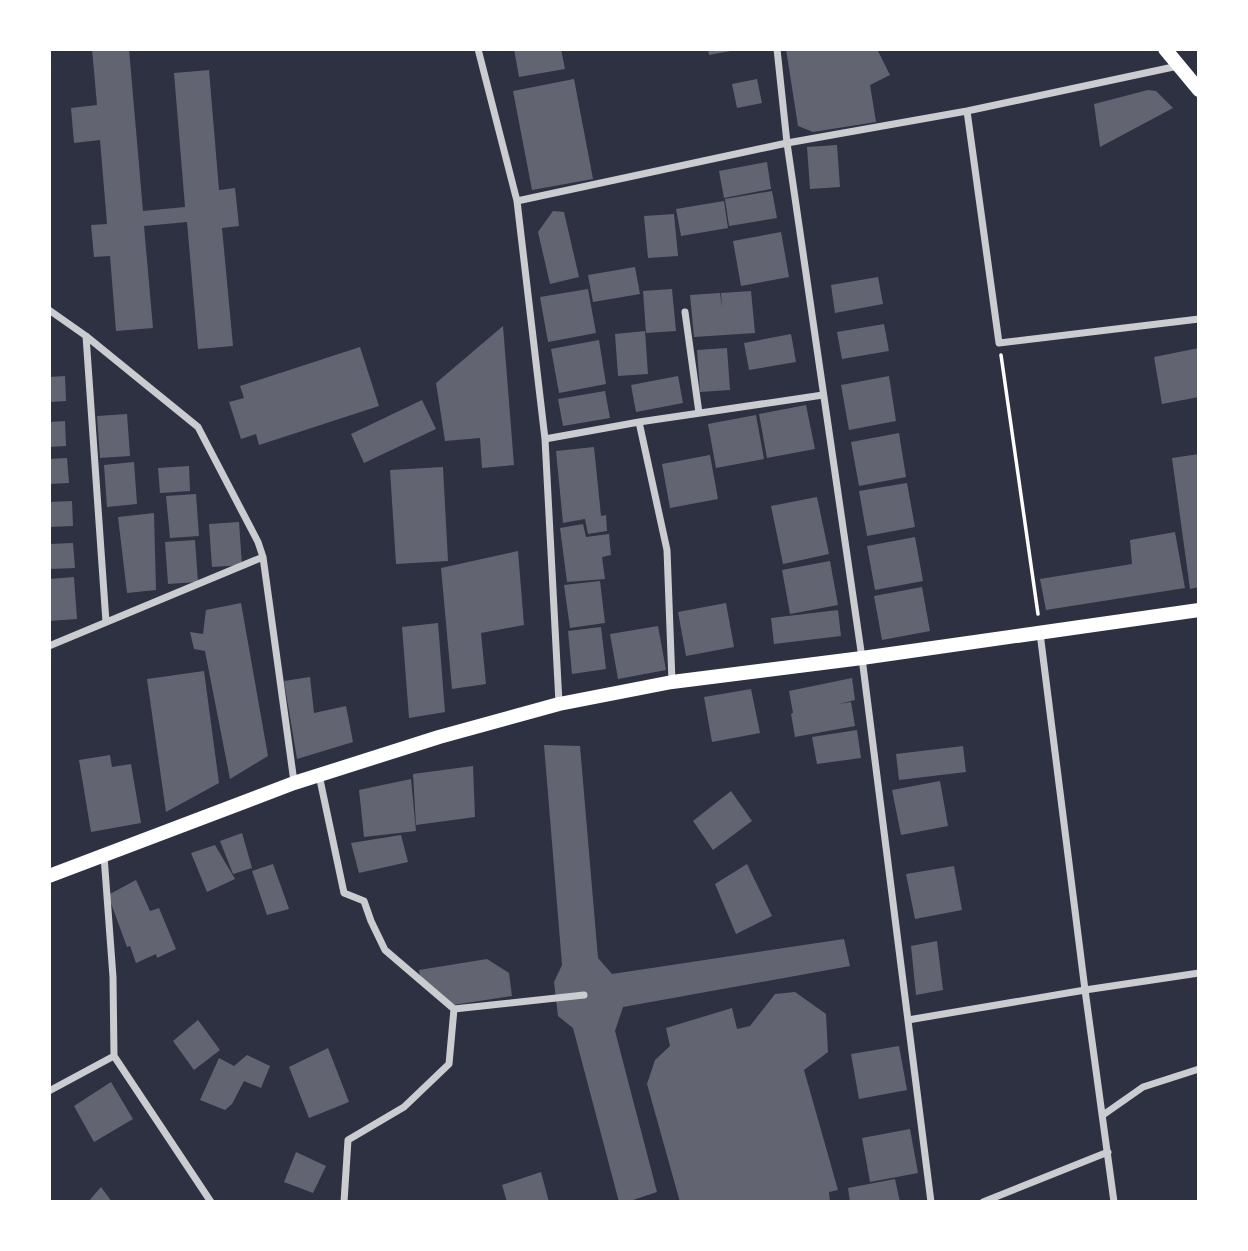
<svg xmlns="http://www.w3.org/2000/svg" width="1248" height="1251" font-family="'Archivo Narrow',sans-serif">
<rect width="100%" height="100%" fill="#2d3142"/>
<path fill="#626471" d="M92 49H129L143 211 185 207 174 73 209 70 219 190 235 188 239 226 222 228 233 346 198 349 187 222 144 226 153 328 116 331 110 256 94 257 91 225 107 224 100 140 74 143 71 108 97 105Z
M514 49H561L565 69 519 77Z
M708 49H736V50L709 55Z
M786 49H877L890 75 870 85 876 122 813 132 798 126Z
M574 79 593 179 532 190 513 91Z
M757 79 762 103 737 108 732 84Z
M1148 90 1156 91 1173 108 1100 147 1094 104Z
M837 145 840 187 810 189 807 147Z
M767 162 771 189 724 198 719 171Z
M772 191 777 218 729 226 725 199Z
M724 201 728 228 681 236 676 209Z
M553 211 564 212 579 277 550 284 538 232Z
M674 214 678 256 648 258 644 216Z
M781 232 789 277 741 286 733 241Z
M635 267 640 294 593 302 588 275Z
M878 277 883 304 835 313 831 285Z
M588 289 596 333 548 342 540 297Z
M672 289 676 331 646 333 643 291Z
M751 291 755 333 694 337 690 295 720 293 722 308 721 293Z
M884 324 889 351 842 359 837 332Z
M503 326 514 465 482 468 480 438 445 441 436 383Z
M645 331 648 374 618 376 615 334Z
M791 334 796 362 749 370 744 343Z
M599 340 606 384 559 393 551 349Z
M360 347 379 406 259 445 256 434 241 439 229 402 244 398 240 386Z
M727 348 730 390 700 392 697 350Z
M1199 348V397L1162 404 1154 357Z
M65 376 66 401 49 402V377Z
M678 376 683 403 636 412 631 385Z
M889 376 896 421 849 430 841 385Z
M605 391 610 418 563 426 558 399Z
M422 400 436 429 364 463 351 434Z
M806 405 815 449 767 458 759 414Z
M127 414 130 456 100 458 97 416Z
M756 415 764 459 716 468 708 424Z
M65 421 66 446 49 447V422Z
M899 433 906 477 859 486 851 442Z
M594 447 601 516 606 515 607 531 588 534 585 519 563 523 556 451Z
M1199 454V587L1190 589 1172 458Z
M710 455 718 499 670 508 662 464Z
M67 458 69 483 49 484V459Z
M134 462 137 504 107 507 104 465Z
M189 466 190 491 160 493 158 468Z
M443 467 448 561 396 564 390 470Z
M907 483 915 527 867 536 859 491Z
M196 494 199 536 170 538 166 496Z
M817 497 829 554 783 564 771 506Z
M72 501 73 526 49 527V502Z
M154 513 156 590 127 593 118 517Z
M239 522 242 565 212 567 209 524Z
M583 524 586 537 609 534 611 555 602 557 605 579 567 582 560 528Z
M1175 532 1185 588 1046 610 1040 579 1132 564 1130 540Z
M915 537 923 581 875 590 867 546Z
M195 540 198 582 168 584 165 542Z
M73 543 75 568 49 569V544Z
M518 551 524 625 481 633 486 684 452 689 441 568Z
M830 561 838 605 790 614 782 570Z
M74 577 77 619 49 621V579Z
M600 581 605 623 570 628 564 585Z
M922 587 930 631 882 640 874 596Z
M241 603 268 756 230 779 205 651 194 649 190 632 203 634 206 610Z
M726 603 734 647 686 656 678 612Z
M838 610 841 636 774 644 771 618Z
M438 623 445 712 409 718 402 627Z
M658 626 666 670 618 679 610 634Z
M601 627 606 669 572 674 568 631Z
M204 671 219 783 166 812 147 679Z
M310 677 314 713 346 706 353 742 297 759 284 681Z
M852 678 855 700 839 704 851 702 855 726 795 737 791 714 793 713 789 691Z
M751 689 760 733 712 742 704 697Z
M857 730 861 758 817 764 812 737Z
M544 745 580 746 598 958 612 974 844 939 850 966 623 1007 615 1031 657 1192 627 1202H619L573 1028 558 1016 554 982 562 965Z
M963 746 966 772 899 780 896 754Z
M110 755 112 767 131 764 141 823 91 832 79 760Z
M473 766 475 817 416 825 413 774Z
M411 779 416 831 364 837 359 790Z
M940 781 948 826 901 835 892 790Z
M731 791 752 821 713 850 693 821Z
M242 833 252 868 233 874 220 841Z
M401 835 408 862 359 873 351 843Z
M215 845 235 879 207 892 191 853Z
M273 864 289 909 267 915 252 871Z
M747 864 772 916 736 934 715 884Z
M954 866 962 910 915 919 906 874Z
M136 880 150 911 159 908 176 949 157 958 156 954 136 963 130 946 127 947 108 895Z
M937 941 943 990 916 995 911 946Z
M487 959 509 973 512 996 453 1005 420 977 419 970Z
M795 992 826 1014 828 1052 804 1070 838 1190 829 1192 830 1202H680L647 1084 655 1060 670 1046 666 1028 732 1008 737 1029 750 1026 775 994Z
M198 1020 220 1050 194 1070 173 1041Z
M899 1046 907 1090 859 1099 851 1054Z
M328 1048 349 1102 309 1118 289 1067Z
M247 1055 270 1066 261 1088 244 1081 232 1104 225 1110 200 1100 219 1058 234 1066Z
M111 1082 133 1119 94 1142 74 1106Z
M910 1129 918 1173 870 1182 862 1138Z
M296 1152 326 1166 313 1193 284 1182Z
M541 1172 549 1202H507L502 1185Z
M895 1179 900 1202H850L848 1188Z
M101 1187 112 1202H88Z"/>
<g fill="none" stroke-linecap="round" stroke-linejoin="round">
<path stroke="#fff" stroke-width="3.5" d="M1001 355 1038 614"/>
<path stroke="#caccd0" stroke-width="7" d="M478 49 517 201 545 439 559 703
M777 49 787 143 862 658 931 1202
M967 111 999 343 1199 319
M517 201 787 143 967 111 1178 66
M49 310 86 336 198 427 258 542 263 557 294 782
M685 312 699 413
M86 336 106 622
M639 422 667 550 672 682
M545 439 639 422 823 395
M1040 633 1085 990 1114 1202
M49 646 263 557
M319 775 344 893 364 901 371 921 385 950 454 1009
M104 856 113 977 114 1056 211 1202
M454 1009 584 995
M908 1020 1085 990 1199 973
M49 1091 114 1056
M1103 1115 1143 1087 1199 1069
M344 1202 348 1140 404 1107 449 1064 454 1009
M983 1202 1108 1152"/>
<path stroke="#fff" stroke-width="14" d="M1165 49 1199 90
M49 876 294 783 439 737 559 704 672 682 862 658 1199 610"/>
</g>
<rect width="1248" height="1251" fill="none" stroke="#ffffff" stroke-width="102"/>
</svg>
